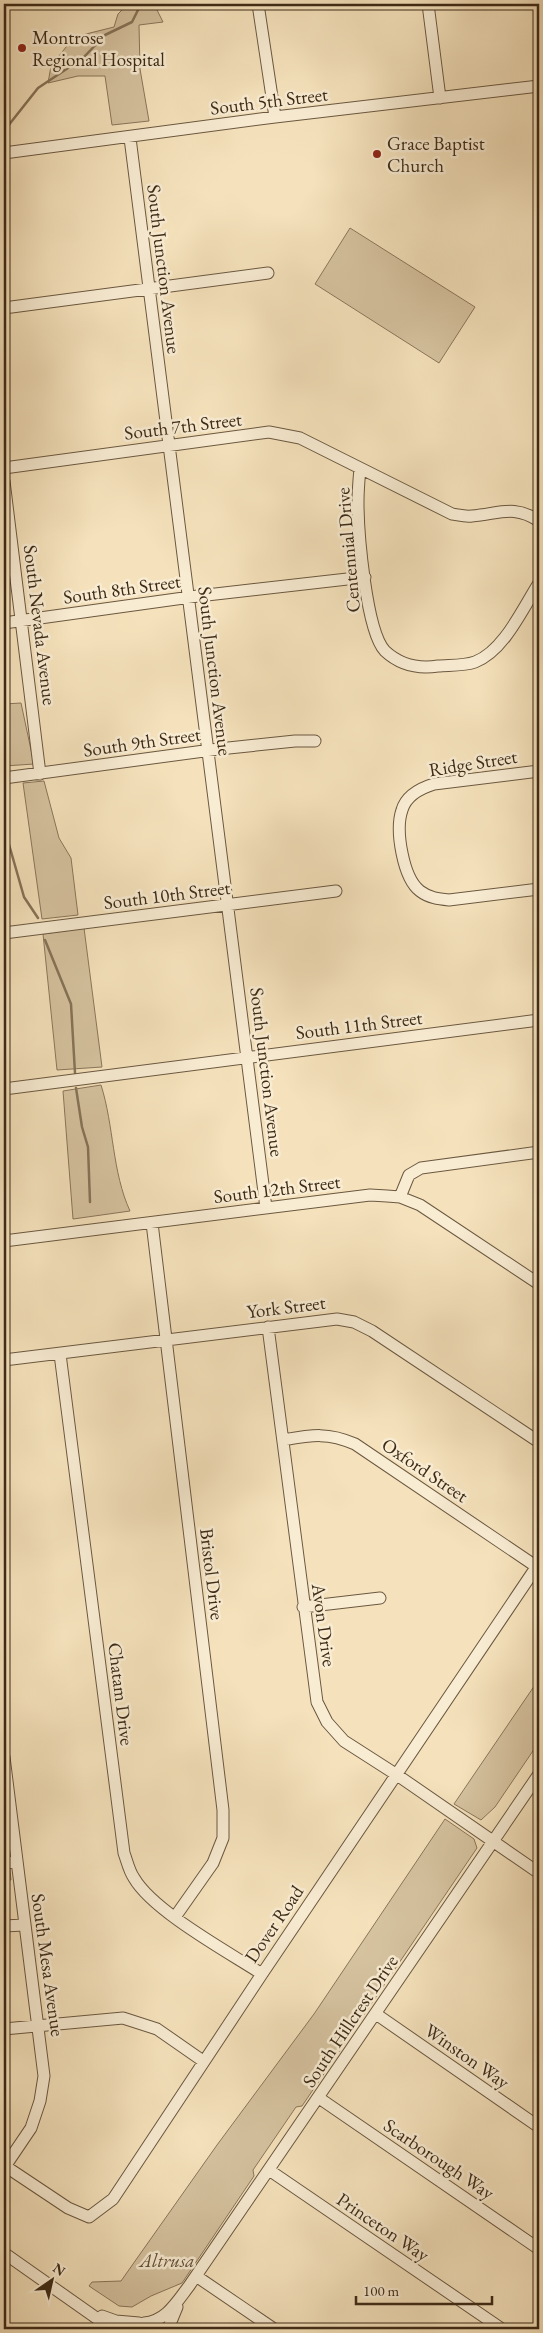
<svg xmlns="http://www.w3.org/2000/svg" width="543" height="2333" font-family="'EB Garamond',serif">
<rect width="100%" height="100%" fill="#f5e2bc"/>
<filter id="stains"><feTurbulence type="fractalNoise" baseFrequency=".004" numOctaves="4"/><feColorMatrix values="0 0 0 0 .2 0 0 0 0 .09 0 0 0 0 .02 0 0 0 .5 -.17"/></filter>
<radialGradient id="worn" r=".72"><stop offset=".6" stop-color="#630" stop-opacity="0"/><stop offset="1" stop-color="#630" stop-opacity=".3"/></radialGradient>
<path fill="#d6c3a0" stroke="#8a765b" d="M128 4H154L163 22 139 25 140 69 149 121 112 125 105 76H78L48 83 51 66 74 37 114 27 118 14Z
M350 228 475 307 439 363 315 284Z
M21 703 34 764 4 766V704Z
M44 781 59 838 71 858 78 915 42 919 23 783Z
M84 928 102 1067 57 1070 43 934Z
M101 1085C114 1126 112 1172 130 1211L73 1219 63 1091Z
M539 1679V1742L495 1807 481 1820 454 1804Z
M4 1813 11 1880 4 1879Z
M445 1819 474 1839 477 1848 302 2106 296 2107 253 2170 254 2176 182 2283 151 2296 132 2307 119 2306 89 2286 92 2282 121 2281 217 2145 314 2014Z"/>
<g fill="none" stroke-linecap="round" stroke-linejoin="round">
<path stroke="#867358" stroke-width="2.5" d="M4 131 38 88 83 58 105 35 132 22 141 4
M4 827 24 897 38 918
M45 940 71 1004 75 1073
M76 1088 82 1127 88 1147 90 1202"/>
<g stroke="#6b5840" stroke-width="13">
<path id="minor" d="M258 4 275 117
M428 4 440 98
M130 138 266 1208
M4 153 275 117 539 86
M4 308 268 273
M4 468 269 432 300 438 452 514C459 515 465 517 472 516 499 514 514 504 539 521
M360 468C359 479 358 491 358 502 358 532 366 631 385 651 400 665 418 669 438 666 449 665 464 666 475 662 504 651 523 608 539 583
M4 481 40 774
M4 623 198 596 365 577
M539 771 434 784C421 788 406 796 402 810 395 830 403 878 420 891 429 898 439 899 449 900L539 889
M4 778 219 749 295 741H315
M4 933 336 891
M4 1089 539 1020
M400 1197 409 1175 421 1168 539 1152
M152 1223 223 1810V1838L213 1863 175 1917
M4 1241 330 1200 370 1195 387 1196 400 1197 420 1205 539 1284
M268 1327 317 1702 327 1722 344 1741 397 1775 539 1873
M60 1354 124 1853C127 1861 129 1871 134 1878 153 1911 228 1952 262 1974
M4 1360 337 1319 354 1322 372 1331 539 1442
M283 1440C312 1435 328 1432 355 1444L537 1567
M303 1607 380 1598
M4 1757 44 2076 40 2101 31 2128 4 2168
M4 1862 17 1863
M4 1926 24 1925
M376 2014 539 2127
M4 2029 123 2018 157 2029 203 2061
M319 2098 539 2249
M5 2166 68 2208 89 2217 113 2199 262 1974 539 1563
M269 2170 502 2329
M4 2253 112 2329
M196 2276 274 2329
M102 2316 116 2321 139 2323
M144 2323C166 2321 176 2303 189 2286L539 1774
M168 2329 177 2307"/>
</g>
<use href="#minor" stroke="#f8ecd3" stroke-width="11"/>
</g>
<g fill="#8f2418" stroke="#f8ecd3" stroke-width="2">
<circle cx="22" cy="48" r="5"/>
<circle cx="377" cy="154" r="5"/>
</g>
<g text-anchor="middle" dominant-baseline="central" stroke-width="5" stroke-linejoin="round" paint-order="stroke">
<g font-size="19" fill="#3d2a16" stroke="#f8ecd3" text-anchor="start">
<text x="32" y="37">Montrose<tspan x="32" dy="22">Regional Hospital</tspan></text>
<text x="387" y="143">Grace Baptist<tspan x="387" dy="22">Church</tspan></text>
</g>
<g font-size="19" fill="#3d2a16" stroke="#f8ecd3">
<text transform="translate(269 101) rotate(-7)">South 5th Street</text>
<text transform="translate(164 269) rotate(83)">South Junction Avenue</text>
<text transform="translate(183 426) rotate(-7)">South 7th Street</text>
<text transform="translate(348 550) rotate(-95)">Centennial Drive</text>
<text transform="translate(122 589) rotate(-8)">South 8th Street</text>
<text transform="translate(40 625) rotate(83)">South Nevada Avenue</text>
<text transform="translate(215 671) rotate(83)">South Junction Avenue</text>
<text transform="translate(142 742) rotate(-8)">South 9th Street</text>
<text transform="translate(473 763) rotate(-9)">Ridge Street</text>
<text transform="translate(167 895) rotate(-7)">South 10th Street</text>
<text transform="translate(359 1025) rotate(-7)">South 11th Street</text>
<text transform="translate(267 1072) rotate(83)">South Junction Avenue</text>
<text transform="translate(277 1189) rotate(-7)">South 12th Street</text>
<text transform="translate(286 1307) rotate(-7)">York Street</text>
<text transform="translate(425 1470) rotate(34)">Oxford Street</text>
<text transform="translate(212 1574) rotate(83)">Bristol Drive</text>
<text transform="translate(324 1625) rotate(82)">Avon Drive</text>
<text transform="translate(121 1694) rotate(83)">Chatam Drive</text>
<text transform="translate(274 1924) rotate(-56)">Dover Road</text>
<text transform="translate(48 1965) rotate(82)">South Mesa Avenue</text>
<text transform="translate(350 2021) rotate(-56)">South Hillcrest Drive</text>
<text transform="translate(467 2056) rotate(35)">Winston Way</text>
<text transform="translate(439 2159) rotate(34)">Scarborough Way</text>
<text transform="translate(383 2227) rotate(34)">Princeton Way</text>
</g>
<g font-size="19" font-style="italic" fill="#635038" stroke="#f8ecd3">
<text x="167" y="2260">Altrusa</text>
</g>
</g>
<rect width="543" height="2333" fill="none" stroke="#f5e2bc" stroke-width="20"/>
<rect x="5" y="5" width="533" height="2323" fill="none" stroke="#3d2a16" stroke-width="2.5"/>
<rect x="10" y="10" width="523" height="2313" fill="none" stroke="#3d2a16"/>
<g transform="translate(52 2280) rotate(34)" stroke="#f8ecd3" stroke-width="4" paint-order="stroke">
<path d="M0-4L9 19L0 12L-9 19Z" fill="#3d2a16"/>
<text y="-8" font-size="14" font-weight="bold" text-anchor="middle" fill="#3d2a16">N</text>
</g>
<path d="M356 2296v8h136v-8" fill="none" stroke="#3d2a16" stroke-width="2.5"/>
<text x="363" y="2296" font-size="15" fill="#3d2a16" stroke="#f8ecd3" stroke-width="4" paint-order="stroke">100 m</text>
<rect width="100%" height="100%" filter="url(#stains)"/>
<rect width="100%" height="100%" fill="url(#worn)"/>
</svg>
